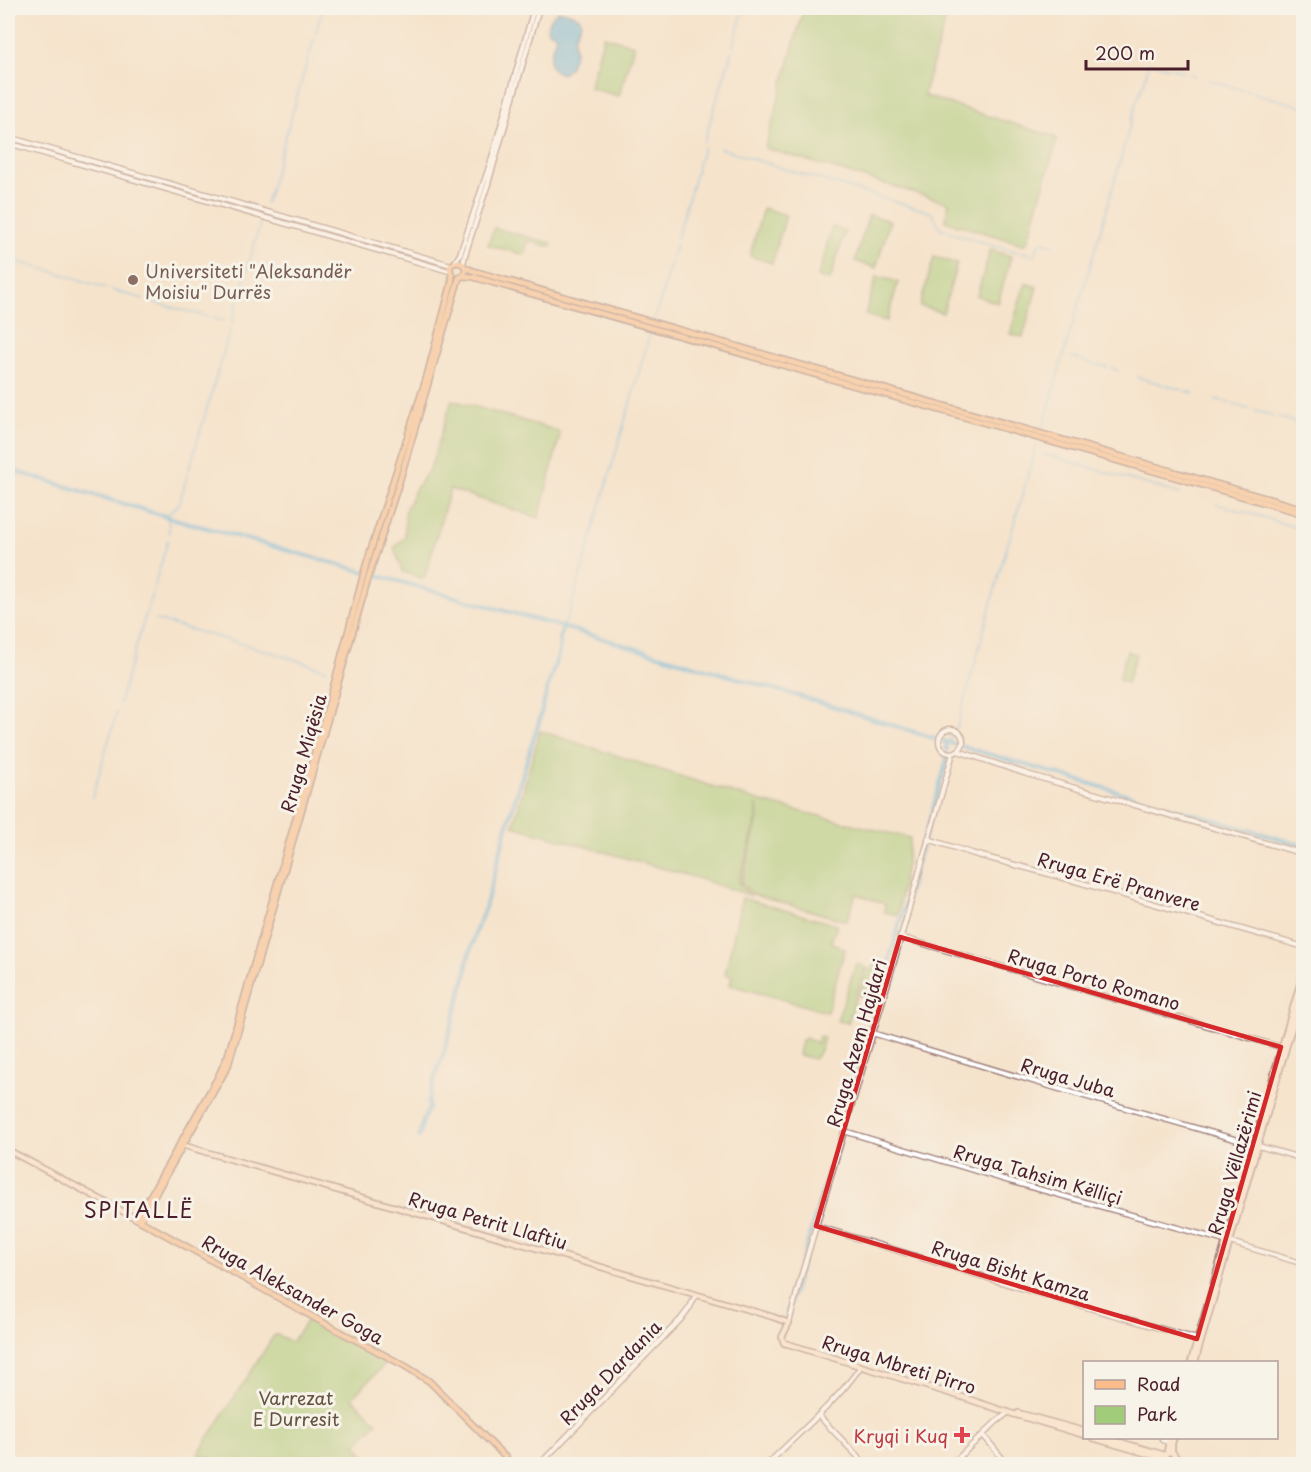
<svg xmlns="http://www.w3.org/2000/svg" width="1311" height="1472" font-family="'Playpen Sans',sans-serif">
<rect width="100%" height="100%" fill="#f7f3e8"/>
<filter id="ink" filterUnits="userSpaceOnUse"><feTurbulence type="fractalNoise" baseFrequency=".0167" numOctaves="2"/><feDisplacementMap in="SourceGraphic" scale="12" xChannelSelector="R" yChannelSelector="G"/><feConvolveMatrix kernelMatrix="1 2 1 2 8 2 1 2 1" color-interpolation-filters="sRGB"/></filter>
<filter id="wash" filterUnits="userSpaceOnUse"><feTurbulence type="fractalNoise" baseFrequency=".008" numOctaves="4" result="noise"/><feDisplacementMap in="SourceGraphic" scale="24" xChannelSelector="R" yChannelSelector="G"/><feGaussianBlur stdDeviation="1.35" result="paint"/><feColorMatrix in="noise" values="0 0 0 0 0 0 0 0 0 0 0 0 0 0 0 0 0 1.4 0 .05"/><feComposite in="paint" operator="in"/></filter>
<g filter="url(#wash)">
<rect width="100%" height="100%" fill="#f5e3cc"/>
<path fill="#a1cc79" stroke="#767652" stroke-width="1.5" d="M804 8H909L946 18 924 93 925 96 1055 137 1057 140 1027 243 1023 244 945 221 949 203 765 148Z
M604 36 634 45 619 96 589 88Z
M763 208 786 215 772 263 750 256Z
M869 215 890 221 876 268 855 261Z
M832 227 845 231 830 280 818 277Z
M494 228 552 243 551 247 528 241 524 255 488 245Z
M990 250 1011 256 998 303 977 296Z
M934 257 957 263 943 313 920 306Z
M877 276 898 282 887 321 865 315Z
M1025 283 1037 287 1023 337 1010 334Z
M452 400 558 431 560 435 539 518 450 489 425 576 421 578 403 572 394 548 405 537V511L416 488 430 469Z
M1127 651 1136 654 1127 683 1118 680Z
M540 731 758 801 910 838 898 915 884 912 885 904 856 894 847 921 754 895 741 883 758 819 757 805V819L739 881 741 886 752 896 693 877 513 826Z
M742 898 837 925 831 942 845 949 827 1012 730 985 732 976 725 974Z
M878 960 868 997 859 996 867 969 871 970 875 961Z
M856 964 865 967 848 1023 837 1021Z
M819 1036 824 1037C822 1045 820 1054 814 1059L798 1055 801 1040H804L805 1038 817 1043Z
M307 1320 359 1348 387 1362 352 1398 377 1422 356 1444 372 1464H227L198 1454 275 1334 292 1342Z"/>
<path fill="#63b4de" stroke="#566a84" stroke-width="1.5" d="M558 11C567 11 573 14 580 18L581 22 574 39 575 52 569 68 563 74C541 69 552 52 556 36L552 32 548 31C545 22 552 17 558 11Z"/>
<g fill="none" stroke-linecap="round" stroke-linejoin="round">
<path stroke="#63b4de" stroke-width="1.5" d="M315 34 323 8
M733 46 744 8
M1154 64H1156
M1158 65 1169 68
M1172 68 1184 72
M1190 74 1195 76
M1208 80 1304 107
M704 142 732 51
M720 148 778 167 930 212C936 216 936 223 941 229L997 247 1034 255 1040 243 1042 242 1054 245
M266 203 314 39
M677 239 703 148
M8 259 58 273 106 288
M111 290 144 299
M148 301 224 321
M655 318 676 244
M232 323 260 224
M1063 357 1104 219 1137 100 1144 83 1149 63H1150
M1072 357 1095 365
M1098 365 1107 367
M1111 368 1118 371
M1137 377 1151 381
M1152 381 1164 385
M1166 385 1182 390
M1185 391 1194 393
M1215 399 1222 401
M1225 402 1229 403
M1232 404 1238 406
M1240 407 1250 409
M1255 411 1274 416
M1278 417 1297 423
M1300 424 1304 425
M1043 428 1062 360
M1043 454 1180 494
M1216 504 1259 516 1304 530
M169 533V523L166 516 179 504 230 330
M156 620 271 652 327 670
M563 627 571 608 650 334
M119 704 168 540
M956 728C961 721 959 711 964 703L1000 571 1037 445
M946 743 949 741 954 731
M92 798 117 712"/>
<path stroke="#63b4de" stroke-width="4" d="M8 469 178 520 563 627 812 700 937 739
M941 740 960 746
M946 743 947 750
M964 747 1304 846
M419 1137 423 1120 429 1108 428 1102 437 1071 443 1056 466 975 467 963 476 930 485 908 510 816 533 740 538 726 547 690 559 652 560 638 563 627
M786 1317 946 763 947 755"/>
</g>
</g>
<g filter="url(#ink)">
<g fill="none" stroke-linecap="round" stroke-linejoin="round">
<g stroke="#a0817c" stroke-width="7">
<path id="tertiary" d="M8 137 451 265
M8 143 449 271
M455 262 460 254 491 161 534 8
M463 264 465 255 488 184 539 8
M939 741a12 12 0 1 1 24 0a12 12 0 1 1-24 0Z
M958 751 1027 774 1304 854
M928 839 974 854 1068 879 1304 947
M900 937 1281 1047
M872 1033 1056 1088 1304 1159
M844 1131 1006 1180 1225 1241
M816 1226 1044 1295 1197 1339
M1230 1242 1304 1264
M789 1323 801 1277 891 972 953 753
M818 1415 865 1464
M983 1435 1007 1464
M1162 1440 1168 1442
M540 1464 681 1319 690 1307 696 1295
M768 1464C799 1432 836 1403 861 1366
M952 1464 996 1422 1009 1412"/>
</g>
<g stroke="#a0817c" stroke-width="8">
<path id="secondary" d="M182 1145 773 1317 789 1323 782 1337 784 1343 788 1344 965 1398 1013 1414 1084 1435
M8 1150 137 1219
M1191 1362 1304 970
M1195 1362 1304 986
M1018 1413 1084 1431
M1093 1438 1165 1459
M1106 1438 1165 1455
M1165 1457a5 5 0 1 1 10 0a5 5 0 1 1-10 0Z
M1167 1453 1169 1438
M1172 1453V1443L1174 1438
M1174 1456 1180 1460 1200 1464"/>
</g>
<g stroke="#a0817c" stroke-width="8">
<path id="primary" d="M466 268 474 271 1304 509
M463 276 473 277 1304 514
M459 278 464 275 466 269 463 264 457 262C447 266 450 268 452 276 452 279 451 285 450 289L426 379 366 565 330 699 228 1055 218 1077 137 1219 322 1322 405 1366 429 1381 512 1464
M140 1221 228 1066 368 579 401 476 459 278"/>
</g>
<use href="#tertiary" stroke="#fff" stroke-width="4"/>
<use href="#secondary" stroke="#fde4d1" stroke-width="4.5"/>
<use href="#primary" stroke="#fabc8b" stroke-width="4.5"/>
</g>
</g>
<path d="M0 0H1311V1472H0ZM900 937 1281 1047 1197 1339 816 1226Z" fill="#f5e3cc" fill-opacity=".55" fill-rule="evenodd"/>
<path fill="none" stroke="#d62828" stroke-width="4.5" stroke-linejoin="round" d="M900 937 1281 1047 1197 1339 816 1226Z"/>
<circle fill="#8d6e63" stroke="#f7f3e8" stroke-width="2" cx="133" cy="280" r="6"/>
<path fill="#e0444e" stroke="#f7f3e8" stroke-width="2" d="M959 1426h6v6h6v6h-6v6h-6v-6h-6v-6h6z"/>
<g text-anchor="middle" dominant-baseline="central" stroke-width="6" stroke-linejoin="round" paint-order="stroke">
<g font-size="18" fill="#785e54" stroke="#f7f3e8" text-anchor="start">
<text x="145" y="270">Universiteti "Aleksandër<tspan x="145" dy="21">Moisiu" Durrës</tspan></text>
</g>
<g font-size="18" fill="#4a1f2b" stroke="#f7f3e8">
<text transform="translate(303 753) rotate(-74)">Rruga Miqësia</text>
<text transform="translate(1119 881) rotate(16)">Rruga Erë Pranvere</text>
<text transform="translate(1094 979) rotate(16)">Rruga Porto Romano</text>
<text transform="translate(856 1043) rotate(-74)">Rruga Azem Hajdari</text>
<text transform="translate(1068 1077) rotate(16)">Rruga Juba</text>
<text transform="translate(1234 1163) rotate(-74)">Rruga Vëllazërimi</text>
<text transform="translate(1038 1174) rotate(16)">Rruga Tahsim Këlliçi</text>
<text transform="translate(488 1220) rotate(16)">Rruga Petrit Llaftiu</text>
<text transform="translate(1011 1270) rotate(17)">Rruga Bisht Kamza</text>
<text transform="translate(293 1289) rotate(29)">Rruga Aleksander Goga</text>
<text transform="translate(899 1364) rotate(17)">Rruga Mbreti Pirro</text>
<text transform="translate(610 1372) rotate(-46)">Rruga Dardania</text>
</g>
<g font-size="18" fill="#645342" stroke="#f7f3e8">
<text x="296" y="1397">Varrezat<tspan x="296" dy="21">E Durresit</tspan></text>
</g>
<g font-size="18" fill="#be3a42" stroke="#f7f3e8" text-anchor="end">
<text x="948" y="1435">Kryqi i Kuq</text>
</g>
<g font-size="21" letter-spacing="1.5" fill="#4a1f2b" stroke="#f7f3e8">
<text x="139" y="1209">SPITALLË</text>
</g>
</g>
<rect width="1311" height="1472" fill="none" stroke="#f7f3e8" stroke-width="30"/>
<rect x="1083" y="1361" width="195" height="78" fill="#f7f3e8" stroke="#b29e9c" stroke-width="1.5"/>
<rect x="1095" y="1380" width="30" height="9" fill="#fabc8b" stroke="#b29e9c" stroke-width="1.5"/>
<text x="1137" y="1391" font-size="18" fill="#4a1f2b">Road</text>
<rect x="1095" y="1406" width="30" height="18" fill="#a1cc79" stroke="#b29e9c" stroke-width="1.5"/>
<text x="1137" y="1421" font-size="18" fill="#4a1f2b">Park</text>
<path d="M1086 60v9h102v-9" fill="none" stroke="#4a1f2b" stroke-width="3"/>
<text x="1095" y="60" font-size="18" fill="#4a1f2b" stroke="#f7f3e8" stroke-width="4.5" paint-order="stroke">200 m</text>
</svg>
